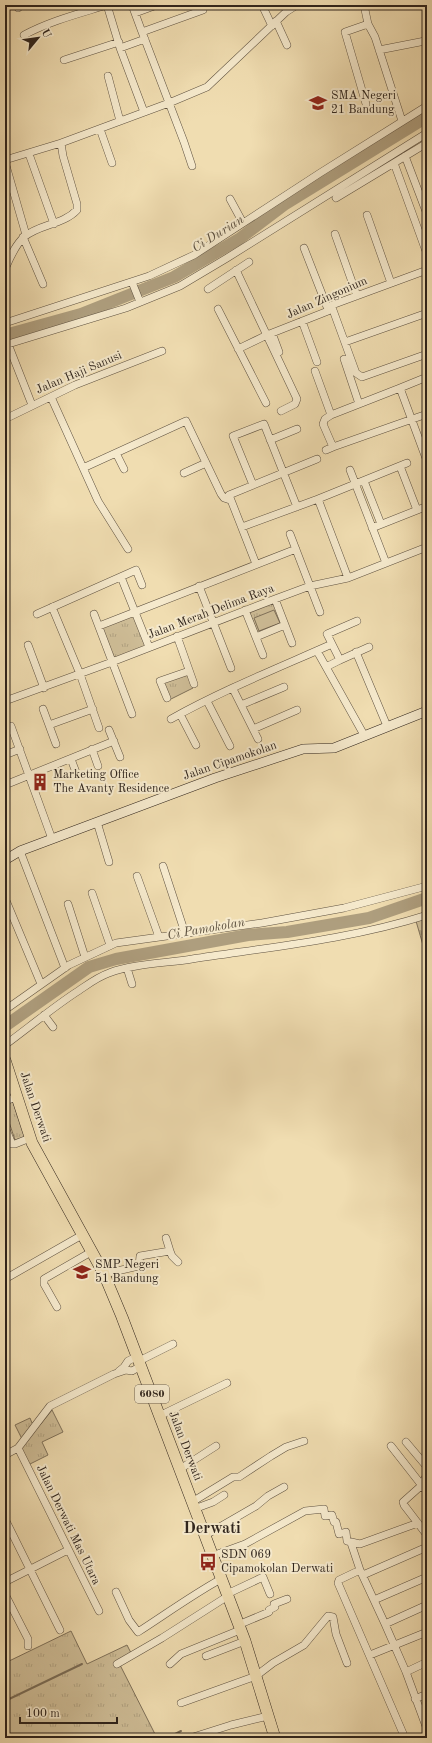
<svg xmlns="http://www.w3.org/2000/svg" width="432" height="1743" font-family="'Old Standard TT',serif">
<defs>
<pattern id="grass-tufts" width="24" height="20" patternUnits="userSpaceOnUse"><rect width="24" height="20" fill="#cfbe98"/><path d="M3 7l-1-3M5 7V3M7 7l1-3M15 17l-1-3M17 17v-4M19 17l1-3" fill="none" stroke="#b2a382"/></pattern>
<pattern id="cemetery-stones" width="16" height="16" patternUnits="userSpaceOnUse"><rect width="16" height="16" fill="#cfbe98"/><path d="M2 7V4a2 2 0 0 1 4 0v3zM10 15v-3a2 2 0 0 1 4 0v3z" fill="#b2a382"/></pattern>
</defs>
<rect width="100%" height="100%" fill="#f0ddb1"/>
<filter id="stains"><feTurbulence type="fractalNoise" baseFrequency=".005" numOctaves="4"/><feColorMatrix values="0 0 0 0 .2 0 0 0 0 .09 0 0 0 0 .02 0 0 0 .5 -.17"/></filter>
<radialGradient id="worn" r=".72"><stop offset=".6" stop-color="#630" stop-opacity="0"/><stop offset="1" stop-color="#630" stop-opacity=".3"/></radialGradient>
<path fill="url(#grass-tufts)" stroke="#7f715a" d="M274 601 283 624 258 634 249 611Z
M134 614 146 646 113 659 100 627Z
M187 673 193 688 169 700 162 683Z
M13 1102 25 1137 15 1140 5 1110V1104Z
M52 1410 63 1432 42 1442 48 1455 28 1465 20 1449 24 1443 15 1425 30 1418 32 1423 40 1425Z
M71 1631 87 1664 127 1645 131 1653 118 1661 157 1738H5V1663Z"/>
<path fill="url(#cemetery-stones)" stroke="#7f715a" d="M427 916V959L416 921Z"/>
<path fill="#cfbe98" stroke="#7f715a" d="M274 610 280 623 259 631 254 618Z"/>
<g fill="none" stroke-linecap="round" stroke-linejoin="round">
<path stroke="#7b6d57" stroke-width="2" d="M5 1701 82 1664
M167 1738 181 1731"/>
<path stroke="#ae9e7e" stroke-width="12" d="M5 335 81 314 174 277 239 239 284 205 427 117
M5 1026 89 967 116 959 248 935 287 932 369 918 427 898"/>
<g stroke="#5f5241" stroke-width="8">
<path id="street" d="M17 5 18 8
M132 5 142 32 203 10
M262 5 272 26
M364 5 368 24 375 37 402 121
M135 13 157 5
M276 21 287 45
M142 32 184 142 192 166
M24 35C50 21 78 14 107 5L120 48 145 39
M120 48 144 112
M379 50 425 41
M64 60 119 42
M108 76 120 121
M366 104 345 32 368 24
M100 129 112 163
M29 154 54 224
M405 156 427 214
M5 160 61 143
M5 162 26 235
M394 163 427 254
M336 198 427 143
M230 199 243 223
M367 215 391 283
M335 234 357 296
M23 237 43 284
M304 248 327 307 333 310 356 373 362 377 427 354
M5 269C10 258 15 245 24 237 39 224 63 225 77 210V204L63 156 61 143 169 103 207 87 286 12 297 5
M236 270 297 399 295 404 281 411
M132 282 140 302
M208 289 249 262
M218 309 266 403
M302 321 317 362
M5 323 149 276 194 255 320 173 427 106
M272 333 279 352
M345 342 427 313
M8 344 32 405
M5 345 126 308 180 286 227 258 427 133
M238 349 267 335 328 311 332 305 427 270
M344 359 359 404
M315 371 331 415
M400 388 427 377
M51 397 98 501 128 549
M427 414 401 423 333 447 323 424 325 419 331 415 400 388 427 461
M5 419 75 385 162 351
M270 440 297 429
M326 450 333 447
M116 453 124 469
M400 466 417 510
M83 468 186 421 221 494 224 498 230 500
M350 470 386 563
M184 473 206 463
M364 481 381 524
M253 485 233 436 264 424 297 507
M318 499 348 578
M242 527 318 499 407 463
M372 528 425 507
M290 534 320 612
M256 564 229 495 317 459
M121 577 149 647
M199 586 231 668
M275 599 292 643
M52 607 80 674 99 728
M245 610 263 655
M37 614 136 570 142 585
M94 614 132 714
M99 626 296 549
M177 636 194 684
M256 637 285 625
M332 644 327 634 357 621
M28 645 44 688
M356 652 387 726
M340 660 369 647
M326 667 364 735
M233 689 258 739
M167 698 160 681 189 671
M5 701 112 662 275 599 310 586 348 578 427 547
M207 701 230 746
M241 705 284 687
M43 709 56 744
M180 714 196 745
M171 719C223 690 278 668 332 644L340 660 326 667 317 651
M49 725 93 709
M5 728 11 726 52 839
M253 729 297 710
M109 730 120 757
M92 749 98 766
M5 755 20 749
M71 759 77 775
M5 785 114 741
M97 822 109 862
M20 851 65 968
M163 866 185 933
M137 876 159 937
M92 893 110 945
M5 898 41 984
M68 904 85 957
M127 968 132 984
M5 1010 69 965 116 943 262 923 344 908 427 886
M44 1015 53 1027
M5 1045C28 1028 51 1009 75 993 86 986 97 977 109 973 132 964 167 963 192 959 271 947 352 939 427 915
M5 1101 17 1097
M5 1127 12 1144H15L30 1138
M166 1238 170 1251
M104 1274 139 1266 140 1256 170 1251 172 1256 178 1262
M5 1279 82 1235
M57 1307 44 1284V1279L91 1252
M139 1361 173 1344
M119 1371 124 1367 128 1361 138 1356
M159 1416 227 1383
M406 1442 427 1467
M391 1446 427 1492
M18 1448 99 1611
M5 1455 18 1448 50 1406 114 1374 126 1370 132 1371 141 1366
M180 1469 216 1446
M427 1474 422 1485 403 1502 404 1505 427 1535
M192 1502 233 1477H239L271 1456 286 1447 304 1441
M194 1509 213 1502 224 1495
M5 1519 60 1630
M204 1536 256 1506 268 1496 284 1487
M351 1543 360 1570 385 1624 406 1672 427 1662
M212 1556 245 1544 305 1511 324 1509 325 1516 332 1515 334 1522H336L339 1534 346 1532 347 1541 360 1544 418 1523
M360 1570 339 1580 338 1583 405 1738
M363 1575 427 1547
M5 1582 68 1550
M116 1592 129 1620 138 1632C166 1614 192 1595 221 1579
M5 1594 28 1639V1646
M227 1594 263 1577 270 1594
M374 1600 427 1577
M385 1624 427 1605
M238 1625 269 1612V1610L275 1607 274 1604 287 1599
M370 1655 427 1632
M206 1656 245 1641
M117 1664 162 1638 228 1596
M170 1664 181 1654 240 1630
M406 1672 427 1729
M415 1699 427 1694
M181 1703 256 1676 273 1663 304 1645 328 1616 333 1617 336 1634 347 1663
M190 1738 231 1725 268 1716"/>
</g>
<g stroke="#2f241c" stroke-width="10">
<path id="secondary" d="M5 860 20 851 215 778 303 749 334 748 427 711"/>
</g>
<g stroke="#2f241c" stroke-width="12">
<path id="primary" d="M5 1060 32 1143 104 1274 122 1317 245 1641 275 1738"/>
</g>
<use href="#street" stroke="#f5e9cc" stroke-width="7"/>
<use href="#secondary" stroke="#f5e9cc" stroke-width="9"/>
<use href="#primary" stroke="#f0ddb1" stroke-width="11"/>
</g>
<defs>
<g id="school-bare" transform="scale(1.38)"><path d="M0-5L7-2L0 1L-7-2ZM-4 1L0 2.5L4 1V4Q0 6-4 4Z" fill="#8f2418" stroke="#f5e9cc" stroke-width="2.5" paint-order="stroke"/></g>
<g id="building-bare" transform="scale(1.38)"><path d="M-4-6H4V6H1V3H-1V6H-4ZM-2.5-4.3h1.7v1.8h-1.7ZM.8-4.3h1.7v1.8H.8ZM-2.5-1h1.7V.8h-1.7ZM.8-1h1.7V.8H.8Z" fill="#8f2418" stroke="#f5e9cc" stroke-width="2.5" paint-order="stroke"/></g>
<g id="bus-bare" transform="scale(1.38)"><path d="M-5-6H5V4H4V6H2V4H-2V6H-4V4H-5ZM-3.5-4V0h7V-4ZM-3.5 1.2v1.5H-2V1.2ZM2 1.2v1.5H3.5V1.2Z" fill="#8f2418" stroke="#f5e9cc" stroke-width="2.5" paint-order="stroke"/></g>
</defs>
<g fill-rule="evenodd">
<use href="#school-bare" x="318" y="103"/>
<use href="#building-bare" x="40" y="782"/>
<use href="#school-bare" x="82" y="1272"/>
<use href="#bus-bare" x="208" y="1562"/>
</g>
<g text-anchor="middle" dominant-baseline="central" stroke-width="4" stroke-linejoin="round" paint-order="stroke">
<rect fill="#f5e9cc" stroke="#6a5f51" stroke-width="1" x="135" y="1385" width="34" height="18" rx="3"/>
<g font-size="11" font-weight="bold" fill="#2f241c">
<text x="152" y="1394">6080</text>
</g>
<g font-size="12" fill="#2f241c" stroke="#f5e9cc" text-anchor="start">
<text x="331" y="96">SMA Negeri<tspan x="331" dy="14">21 Bandung</tspan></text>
<text x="53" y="775">Marketing Office<tspan x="53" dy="14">The Avanty Residence</tspan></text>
<text x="95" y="1265">SMP Negeri<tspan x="95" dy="14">51 Bandung</tspan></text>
<text x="221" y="1555">SDN 069<tspan x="221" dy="14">Cipamokolan Derwati</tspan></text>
</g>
<g font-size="12" fill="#2f241c" stroke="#f5e9cc">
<text transform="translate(327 298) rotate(-24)">Jalan Zingonium</text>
<text transform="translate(79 373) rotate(-23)">Jalan Haji Sanusi</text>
<text transform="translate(211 612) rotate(-21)">Jalan Merah Delima Raya</text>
<text transform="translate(230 761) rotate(-19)">Jalan Cipamokolan</text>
<text transform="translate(35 1107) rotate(71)">Jalan Derwati</text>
<text transform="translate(185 1446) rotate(69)">Jalan Derwati</text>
<text transform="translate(68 1525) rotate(64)">Jalan Derwati Mas Utara</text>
</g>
<g font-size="13" font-style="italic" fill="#5b4f3e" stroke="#f5e9cc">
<text transform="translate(218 234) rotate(-32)">Ci Durian</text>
<text transform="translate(206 929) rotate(-10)">Ci Pamokolan</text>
</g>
<g font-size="16" font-weight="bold" fill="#2f241c" stroke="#f5e9cc">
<text x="212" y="1529">Derwati</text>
</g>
</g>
<rect width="432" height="1743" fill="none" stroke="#f0ddb1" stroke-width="20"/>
<rect x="6" y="6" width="420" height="1731" fill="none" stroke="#2f241c" stroke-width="2"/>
<rect x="10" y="10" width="412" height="1723" fill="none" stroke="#2f241c"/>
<g transform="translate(38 38) rotate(61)" stroke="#f5e9cc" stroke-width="3" paint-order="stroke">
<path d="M0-3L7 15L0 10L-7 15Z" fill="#2f241c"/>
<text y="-6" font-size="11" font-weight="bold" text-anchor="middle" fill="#2f241c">U</text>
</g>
<path d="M20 1717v6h97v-6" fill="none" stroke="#2f241c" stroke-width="2"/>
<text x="26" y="1717" font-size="12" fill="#2f241c" stroke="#f5e9cc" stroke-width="3" paint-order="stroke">100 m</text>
<rect width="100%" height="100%" filter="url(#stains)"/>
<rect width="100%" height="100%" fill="url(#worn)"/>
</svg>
